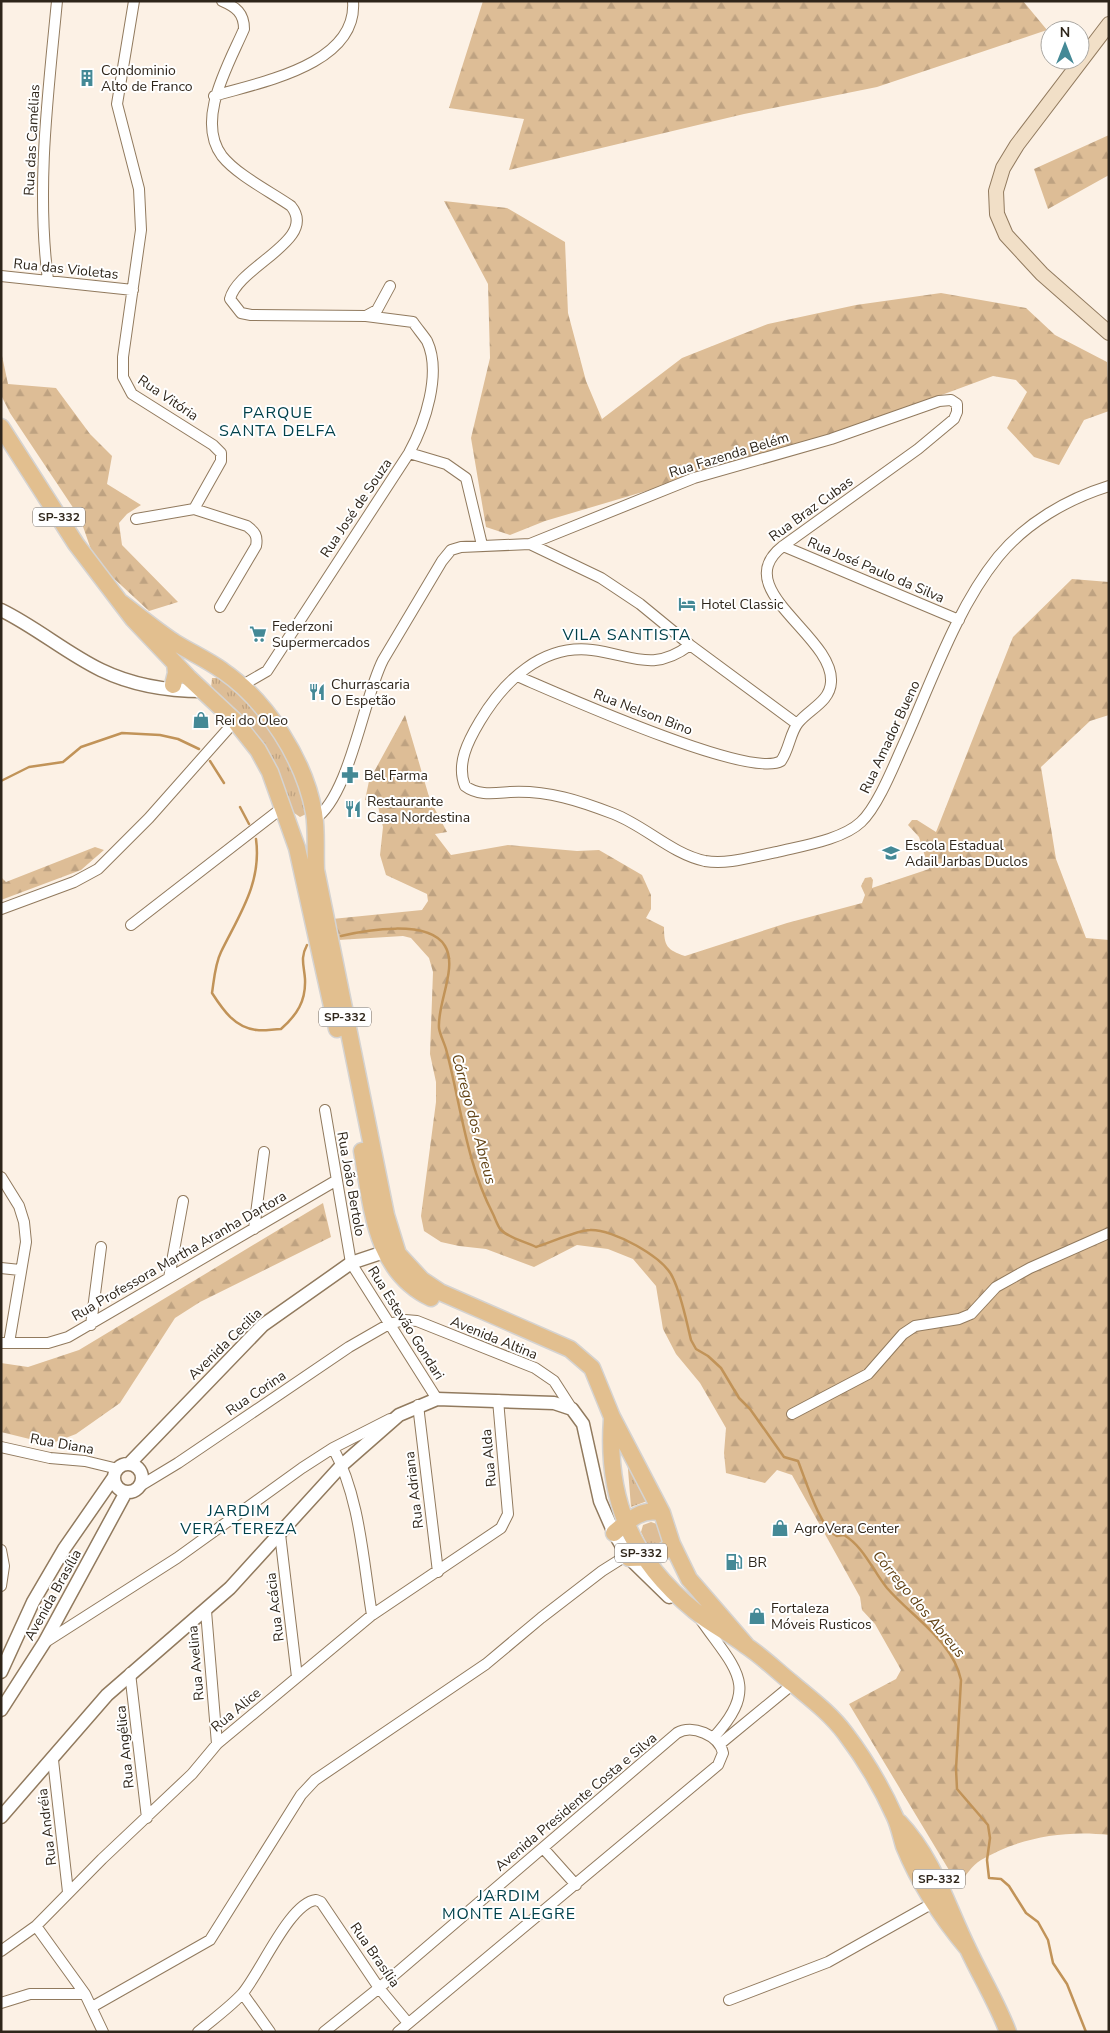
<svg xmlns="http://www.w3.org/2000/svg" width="1110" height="2033" font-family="'Nunito Sans',sans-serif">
<defs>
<pattern id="grass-tufts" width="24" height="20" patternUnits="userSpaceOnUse" patternTransform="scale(1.25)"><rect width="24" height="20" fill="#ddbd96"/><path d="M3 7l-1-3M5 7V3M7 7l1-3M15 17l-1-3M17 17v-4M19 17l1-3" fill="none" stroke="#bea281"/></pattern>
<pattern id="forest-firs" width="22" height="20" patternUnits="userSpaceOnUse" patternTransform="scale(1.25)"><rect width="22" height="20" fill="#ddbd96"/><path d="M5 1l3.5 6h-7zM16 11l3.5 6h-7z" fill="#bea281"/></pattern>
</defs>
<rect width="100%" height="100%" fill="#fcf1e5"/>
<path fill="url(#grass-tufts)" d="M212 678H220C249 698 281 738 295 771 300 783 303 796 307 808L306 814 300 817 290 810C277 756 253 724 211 688Z
M627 1457 650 1500 631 1507Z
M651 1522 657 1524 663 1542 661 1545 649 1549 641 1532 643 1525Z"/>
<path fill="url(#forest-firs)" d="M483 1H1023L1047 30 877 87 744 114 509 170 524 119 449 108Z
M1109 135V175L1048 209 1034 169Z
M444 201 507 208 565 242 568 313 586 381 602 419 682 358 768 324 856 305 941 293 1026 308 1055 335 1107 362 1109 411 1084 420 1059 465 1034 457 1007 428 1027 392 1016 380 993 376 825 438 545 521 510 535 486 527 471 438 490 358 488 284Z
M1 351 8 384 56 388 90 434 112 456 107 484 141 505 127 514 119 523 122 545 178 602 149 611 95 561 80 518 10 413 1 395Z
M1072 579 1109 582V715L1090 721 1041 767 1056 859 1086 938 1109 940V1835C1066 1830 1020 1837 981 1860 972 1865 965 1877 958 1885L849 1704 896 1679 901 1670 875 1624 862 1610 860 1597 792 1475 777 1470 765 1483 726 1473 724 1453 726 1428 700 1383 676 1354 663 1329 656 1286 633 1259 608 1249 577 1245 534 1267 486 1249 459 1246 441 1242 424 1231 421 1216 436 1102V1082L430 1054 433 972 429 958 411 938 403 936 338 940 332 919 422 910 428 901 427 894 386 875 380 855 383 827 377 802 365 800 369 781 405 715 430 800 447 832 435 834 451 855 508 845 577 851 599 850 642 875 651 895V909L646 918 664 927C664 946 667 950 685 956L787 923 862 903 865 895 861 886 865 878 871 877 873 880 872 888 929 869 919 837 908 825 912 820H917L936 832 1013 637Z
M95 847 104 850 81 870 1 900V877L6 882Z
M323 1203 331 1237 200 1302 175 1318 120 1403 76 1434 50 1444 1 1432V1363L28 1367 79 1350Z"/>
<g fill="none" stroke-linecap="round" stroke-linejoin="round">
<path stroke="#c19358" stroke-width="2.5" d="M210 761 224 783
M1 781 29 767 63 762 81 747 122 733 160 735 178 739 199 749
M240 807 249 824
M256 839C262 883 239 915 221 952 215 964 214 980 212 993 223 1010 235 1028 257 1030 265 1031 273 1029 281 1029 297 1015 306 1001 305 979 304 965 300 958 307 945
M341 936C365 930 429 919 445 946 458 967 437 1004 439 1028 440 1035 444 1042 446 1049 461 1105 466 1162 493 1214 495 1218 498 1227 501 1230 509 1238 526 1242 536 1247 549 1243 578 1230 590 1230 613 1229 664 1257 673 1278 682 1297 686 1320 691 1340L696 1349 708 1356 721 1368 739 1398 750 1409 784 1457 798 1461C805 1478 820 1529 837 1536L844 1535C864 1547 873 1571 887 1588 912 1617 953 1641 961 1680L956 1769 957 1789 988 1825 990 1838 987 1860 989 1878 1001 1879 1009 1886 1026 1913 1038 1922 1048 1940 1053 1963 1067 1984 1086 2032"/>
<g stroke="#917a5e" stroke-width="12">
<path id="minor" d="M134 1 117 104 139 189 141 230 123 357V377L132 394 213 445 221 453V461L194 509
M222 1C236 7 244 13 244 29 229 64 195 120 222 156 237 175 271 192 291 206 319 240 238 266 230 299L241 313 251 315 366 316 413 322C417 328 423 335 427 341 442 373 425 424 409 453L267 671 241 686
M214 96C260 82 358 65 353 1
M1 276 133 290
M48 280C36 187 48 95 57 1
M366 316 377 310 390 286
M409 453 446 464 466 478 482 545
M136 519 194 509 247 526C255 532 258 536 256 546L220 607
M783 546 959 620
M690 645C653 673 632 655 592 650 542 644 504 681 480 721 468 741 456 764 465 786 478 796 495 793 510 792 548 790 580 801 614 814 645 826 672 854 705 861 729 865 754 856 777 852 801 846 842 840 861 822 878 806 894 765 904 743 931 683 956 609 998 557 1026 523 1067 499 1109 486
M517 676C557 693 749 780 781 761 789 750 790 733 798 723 809 709 830 702 831 682 834 635 727 589 783 546L918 449 954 419 957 412V404L951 400 939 401 831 439 694 478 530 544
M315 819C350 795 363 699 383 660L442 561 451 550 461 547 530 544 601 578 640 604 690 645 797 724
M1 909 74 882 98 869 149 818 235 721
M131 925 282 808
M325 1110 351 1263 437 1399
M1 1177 19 1206 24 1222 26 1242 9 1343
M254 1229 264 1152
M1 1268 20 1270
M169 1278 183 1201
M91 1325 101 1247
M1 1343H48L68 1337 337 1180
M418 1405 438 1572
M792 1414 868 1374 903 1334 915 1326 959 1319 971 1314 996 1287 1030 1268 1109 1233
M1 1447 50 1458 85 1461 118 1469
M333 1448C360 1497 363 1561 372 1615
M140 1486 178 1463 349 1347 389 1324 405 1320 417 1321 535 1368 554 1381 572 1409
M280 1534 297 1677
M1 1550 4 1566 1 1586
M206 1611 217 1744
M701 1620C734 1668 762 1686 713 1738
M44 1643 177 1558 302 1468 333 1448 390 1419
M130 1673 147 1818
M720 1744 793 1684
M53 1760 68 1892
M543 1848 576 1885
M36 1926 85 1994 103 2032
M1 1951 36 1926 102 1859 192 1774 217 1744 372 1615 501 1528 508 1514 498 1400
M243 1994 270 2032
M729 2000 828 1962 933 1903
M1 2003 30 1994H85
M92 2007 210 1940 301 1795 315 1780 486 1664 541 1618 602 1571 621 1559 629 1558
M198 2032C212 2020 229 2008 242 1994 260 1974 289 1903 316 1900L321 1902 379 1988 408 2023
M324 2032 379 1988 677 1733C692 1724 719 1735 723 1753L718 1765 398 2032"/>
</g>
<g stroke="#917a5e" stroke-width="15">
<path id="tertiary" d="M1 610C36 627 66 653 101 670 132 685 168 691 203 691
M129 1464 263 1325 351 1263 384 1252
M114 1478a14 14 0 1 1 28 0a14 14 0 1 1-28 0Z
M1 1672 33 1602 64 1549 114 1477
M1 1710 44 1643 126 1492
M1 1817 107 1695 230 1588 342 1465 399 1415 437 1399 554 1403 572 1409 583 1424 600 1501 614 1533 629 1558 669 1597"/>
</g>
<g stroke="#917a5e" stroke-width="16">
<path id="secondary" d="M1109 24 1017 145 1003 168 996 191 997 214 1006 235 1042 274 1109 333"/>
</g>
<g stroke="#d5d3d1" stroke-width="19">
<path id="primary" d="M1 427 76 544 133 619 189 678 235 721 258 750 270 772 297 848 337 1029
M122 603C139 616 156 630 174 642 190 652 208 660 223 671 267 701 305 761 314 813 317 831 315 852 316 870L386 1215 398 1254 422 1280 440 1292 570 1349 592 1368 612 1417 662 1513 672 1544 689 1579 746 1645
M173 685 176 673 175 663
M362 1151C372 1206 374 1271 431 1298
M612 1419C606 1500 632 1560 695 1611 711 1624 729 1633 745 1645 762 1656 777 1671 792 1683 811 1699 830 1713 845 1733 864 1758 882 1788 895 1817 899 1826 901 1836 904 1846 919 1883 942 1918 968 1949
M614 1533C628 1521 642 1507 662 1513
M629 1558C647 1558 660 1558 672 1544
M899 1822C934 1859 946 1904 968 1949 981 1977 997 2003 1008 2032"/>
</g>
<use href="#minor" stroke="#fff" stroke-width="10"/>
<use href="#tertiary" stroke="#fff" stroke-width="12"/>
<use href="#secondary" stroke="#f1dfc7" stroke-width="14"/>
<use href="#primary" stroke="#e2bf8f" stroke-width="16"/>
</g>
<defs>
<g id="building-bare" transform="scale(1.35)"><path d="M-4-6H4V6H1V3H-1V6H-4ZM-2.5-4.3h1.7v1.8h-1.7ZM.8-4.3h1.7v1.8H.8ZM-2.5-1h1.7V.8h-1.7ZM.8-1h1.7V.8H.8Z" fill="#448996" stroke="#fff" stroke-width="2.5" paint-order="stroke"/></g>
<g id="hotel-bare" transform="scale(1.35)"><path d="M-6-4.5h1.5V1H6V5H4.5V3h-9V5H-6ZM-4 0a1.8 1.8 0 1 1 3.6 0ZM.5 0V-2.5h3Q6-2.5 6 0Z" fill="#448996" stroke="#fff" stroke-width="2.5" paint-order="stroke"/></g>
<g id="supermarket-bare" transform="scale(1.35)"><path d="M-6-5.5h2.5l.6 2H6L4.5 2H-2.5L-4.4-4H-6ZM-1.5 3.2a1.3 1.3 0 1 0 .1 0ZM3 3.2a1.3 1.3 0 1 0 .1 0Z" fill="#448996" stroke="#fff" stroke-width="2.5" paint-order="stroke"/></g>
<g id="restaurant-bare" transform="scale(1.35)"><path d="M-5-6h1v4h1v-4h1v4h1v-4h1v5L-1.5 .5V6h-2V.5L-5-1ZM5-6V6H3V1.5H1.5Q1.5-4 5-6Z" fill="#448996" stroke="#fff" stroke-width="2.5" paint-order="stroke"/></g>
<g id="shop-bare" transform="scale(1.35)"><path d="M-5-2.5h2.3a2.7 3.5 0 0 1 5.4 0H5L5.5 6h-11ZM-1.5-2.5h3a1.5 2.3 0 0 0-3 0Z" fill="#448996" stroke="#fff" stroke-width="2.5" paint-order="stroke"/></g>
<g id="pharmacy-bare" transform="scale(1.35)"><path d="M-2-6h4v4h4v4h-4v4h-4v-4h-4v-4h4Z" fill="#448996" stroke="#fff" stroke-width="2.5" paint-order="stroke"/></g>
<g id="school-bare" transform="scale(1.35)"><path d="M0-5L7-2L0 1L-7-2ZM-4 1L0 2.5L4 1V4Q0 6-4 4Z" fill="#448996" stroke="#fff" stroke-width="2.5" paint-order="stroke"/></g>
<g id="fuel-bare" transform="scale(1.35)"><path d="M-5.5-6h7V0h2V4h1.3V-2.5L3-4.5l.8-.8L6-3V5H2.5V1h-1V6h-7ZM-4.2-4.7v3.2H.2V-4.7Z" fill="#448996" stroke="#fff" stroke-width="2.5" paint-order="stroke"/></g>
</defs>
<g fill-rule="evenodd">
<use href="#building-bare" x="87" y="78"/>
<use href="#hotel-bare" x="687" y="604"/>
<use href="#supermarket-bare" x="258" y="634"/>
<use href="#restaurant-bare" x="317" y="692"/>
<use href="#shop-bare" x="201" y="720"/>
<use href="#pharmacy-bare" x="350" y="775"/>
<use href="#restaurant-bare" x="353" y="809"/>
<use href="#school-bare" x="891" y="853"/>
<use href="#shop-bare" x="780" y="1528"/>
<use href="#fuel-bare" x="734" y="1562"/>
<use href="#shop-bare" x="757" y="1616"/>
</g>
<g text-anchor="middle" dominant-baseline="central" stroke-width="4" stroke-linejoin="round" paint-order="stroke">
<g fill="#fff" stroke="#6d665f" stroke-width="1">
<rect x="33" y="507.5" width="52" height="19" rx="4"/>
<rect x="319" y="1007.5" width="52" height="19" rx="4"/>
<rect x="615" y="1543.5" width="52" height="19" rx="4"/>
<rect x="913" y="1869.5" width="52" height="19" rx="4"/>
</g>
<g font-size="12" font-weight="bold" fill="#2e251a">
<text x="59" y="517">SP-332</text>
<text x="345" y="1017">SP-332</text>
<text x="641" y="1553">SP-332</text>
<text x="939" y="1879">SP-332</text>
</g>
<g font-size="14" fill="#2e251a" stroke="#fff" text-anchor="start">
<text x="101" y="70">Condominio<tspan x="101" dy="16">Alto de Franco</tspan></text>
<text x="701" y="604">Hotel Classic</text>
<text x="272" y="626">Federzoni<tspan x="272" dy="16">Supermercados</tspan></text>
<text x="331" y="684">Churrascaria<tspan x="331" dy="16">O Espetão</tspan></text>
<text x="215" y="720">Rei do Oleo</text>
<text x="364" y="775">Bel Farma</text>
<text x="367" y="801">Restaurante<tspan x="367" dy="16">Casa Nordestina</tspan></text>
<text x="905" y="845">Escola Estadual<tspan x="905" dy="16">Adail Jarbas Duclos</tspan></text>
<text x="794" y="1528">AgroVera Center</text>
<text x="748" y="1562">BR</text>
<text x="771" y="1608">Fortaleza<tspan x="771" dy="16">Móveis Rusticos</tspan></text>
</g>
<g font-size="14" fill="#2e251a" stroke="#fff">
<text transform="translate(32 140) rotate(-87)">Rua das Camélias</text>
<text transform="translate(66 269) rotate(6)">Rua das Violetas</text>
<text transform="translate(168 398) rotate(34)">Rua Vitória</text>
<text transform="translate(729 455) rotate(-17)">Rua Fazenda Belém</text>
<text transform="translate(356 508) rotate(-56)">Rua José de Souza</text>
<text transform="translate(811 509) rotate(-36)">Rua Braz Cubas</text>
<text transform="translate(876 570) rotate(23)">Rua José Paulo da Silva</text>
<text transform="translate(643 712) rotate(21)">Rua Nelson Bino</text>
<text transform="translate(890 737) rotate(-65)">Rua Amador Bueno</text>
<text transform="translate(351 1184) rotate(80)">Rua João Bertolo</text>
<text transform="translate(179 1256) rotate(-30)">Rua Professora Martha Aranha Dartora</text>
<text transform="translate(406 1323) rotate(58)">Rua Estevão Gondari</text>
<text transform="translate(494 1338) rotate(22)">Avenida Altina</text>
<text transform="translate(225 1344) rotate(-44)">Avenida Cecilia</text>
<text transform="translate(256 1393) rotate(-34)">Rua Corina</text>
<text transform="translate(62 1444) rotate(10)">Rua Diana</text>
<text transform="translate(489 1458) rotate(-95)">Rua Alda</text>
<text transform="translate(414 1490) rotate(-97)">Rua Adriana</text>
<text transform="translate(53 1595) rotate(-61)">Avenida Brasília</text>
<text transform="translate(275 1607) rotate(-97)">Rua Acácia</text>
<text transform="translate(196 1663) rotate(-95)">Rua Avelina</text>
<text transform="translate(236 1710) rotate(-40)">Rua Alice</text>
<text transform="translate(125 1747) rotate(-96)">Rua Angélica</text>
<text transform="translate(576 1802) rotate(-40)">Avenida Presidente Costa e Silva</text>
<text transform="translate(47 1827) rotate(-97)">Rua Andréia</text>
<text transform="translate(375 1955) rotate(55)">Rua Brasília</text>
</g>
<g font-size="15" font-style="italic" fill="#614113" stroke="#fff">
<text transform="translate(474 1119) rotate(75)">Córrego dos Abreus</text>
<text transform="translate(919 1604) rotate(50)">Córrego dos Abreus</text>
</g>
<g font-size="16" letter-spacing="1" fill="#00414b" stroke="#fff">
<text x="278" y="413">PARQUE<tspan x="278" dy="18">SANTA DELFA</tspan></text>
<text x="627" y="635">VILA SANTISTA</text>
<text x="239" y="1511">JARDIM<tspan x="239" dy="18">VERA TEREZA</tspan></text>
<text x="509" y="1896">JARDIM<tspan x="509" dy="18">MONTE ALEGRE</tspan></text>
</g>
</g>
<rect width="1110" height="2033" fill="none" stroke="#2e251a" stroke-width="5"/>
<g transform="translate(1065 45)"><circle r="24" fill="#ffffff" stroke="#aba8a3"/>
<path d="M0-4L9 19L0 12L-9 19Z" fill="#448996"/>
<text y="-8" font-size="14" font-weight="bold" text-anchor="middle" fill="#2e251a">N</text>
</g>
</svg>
